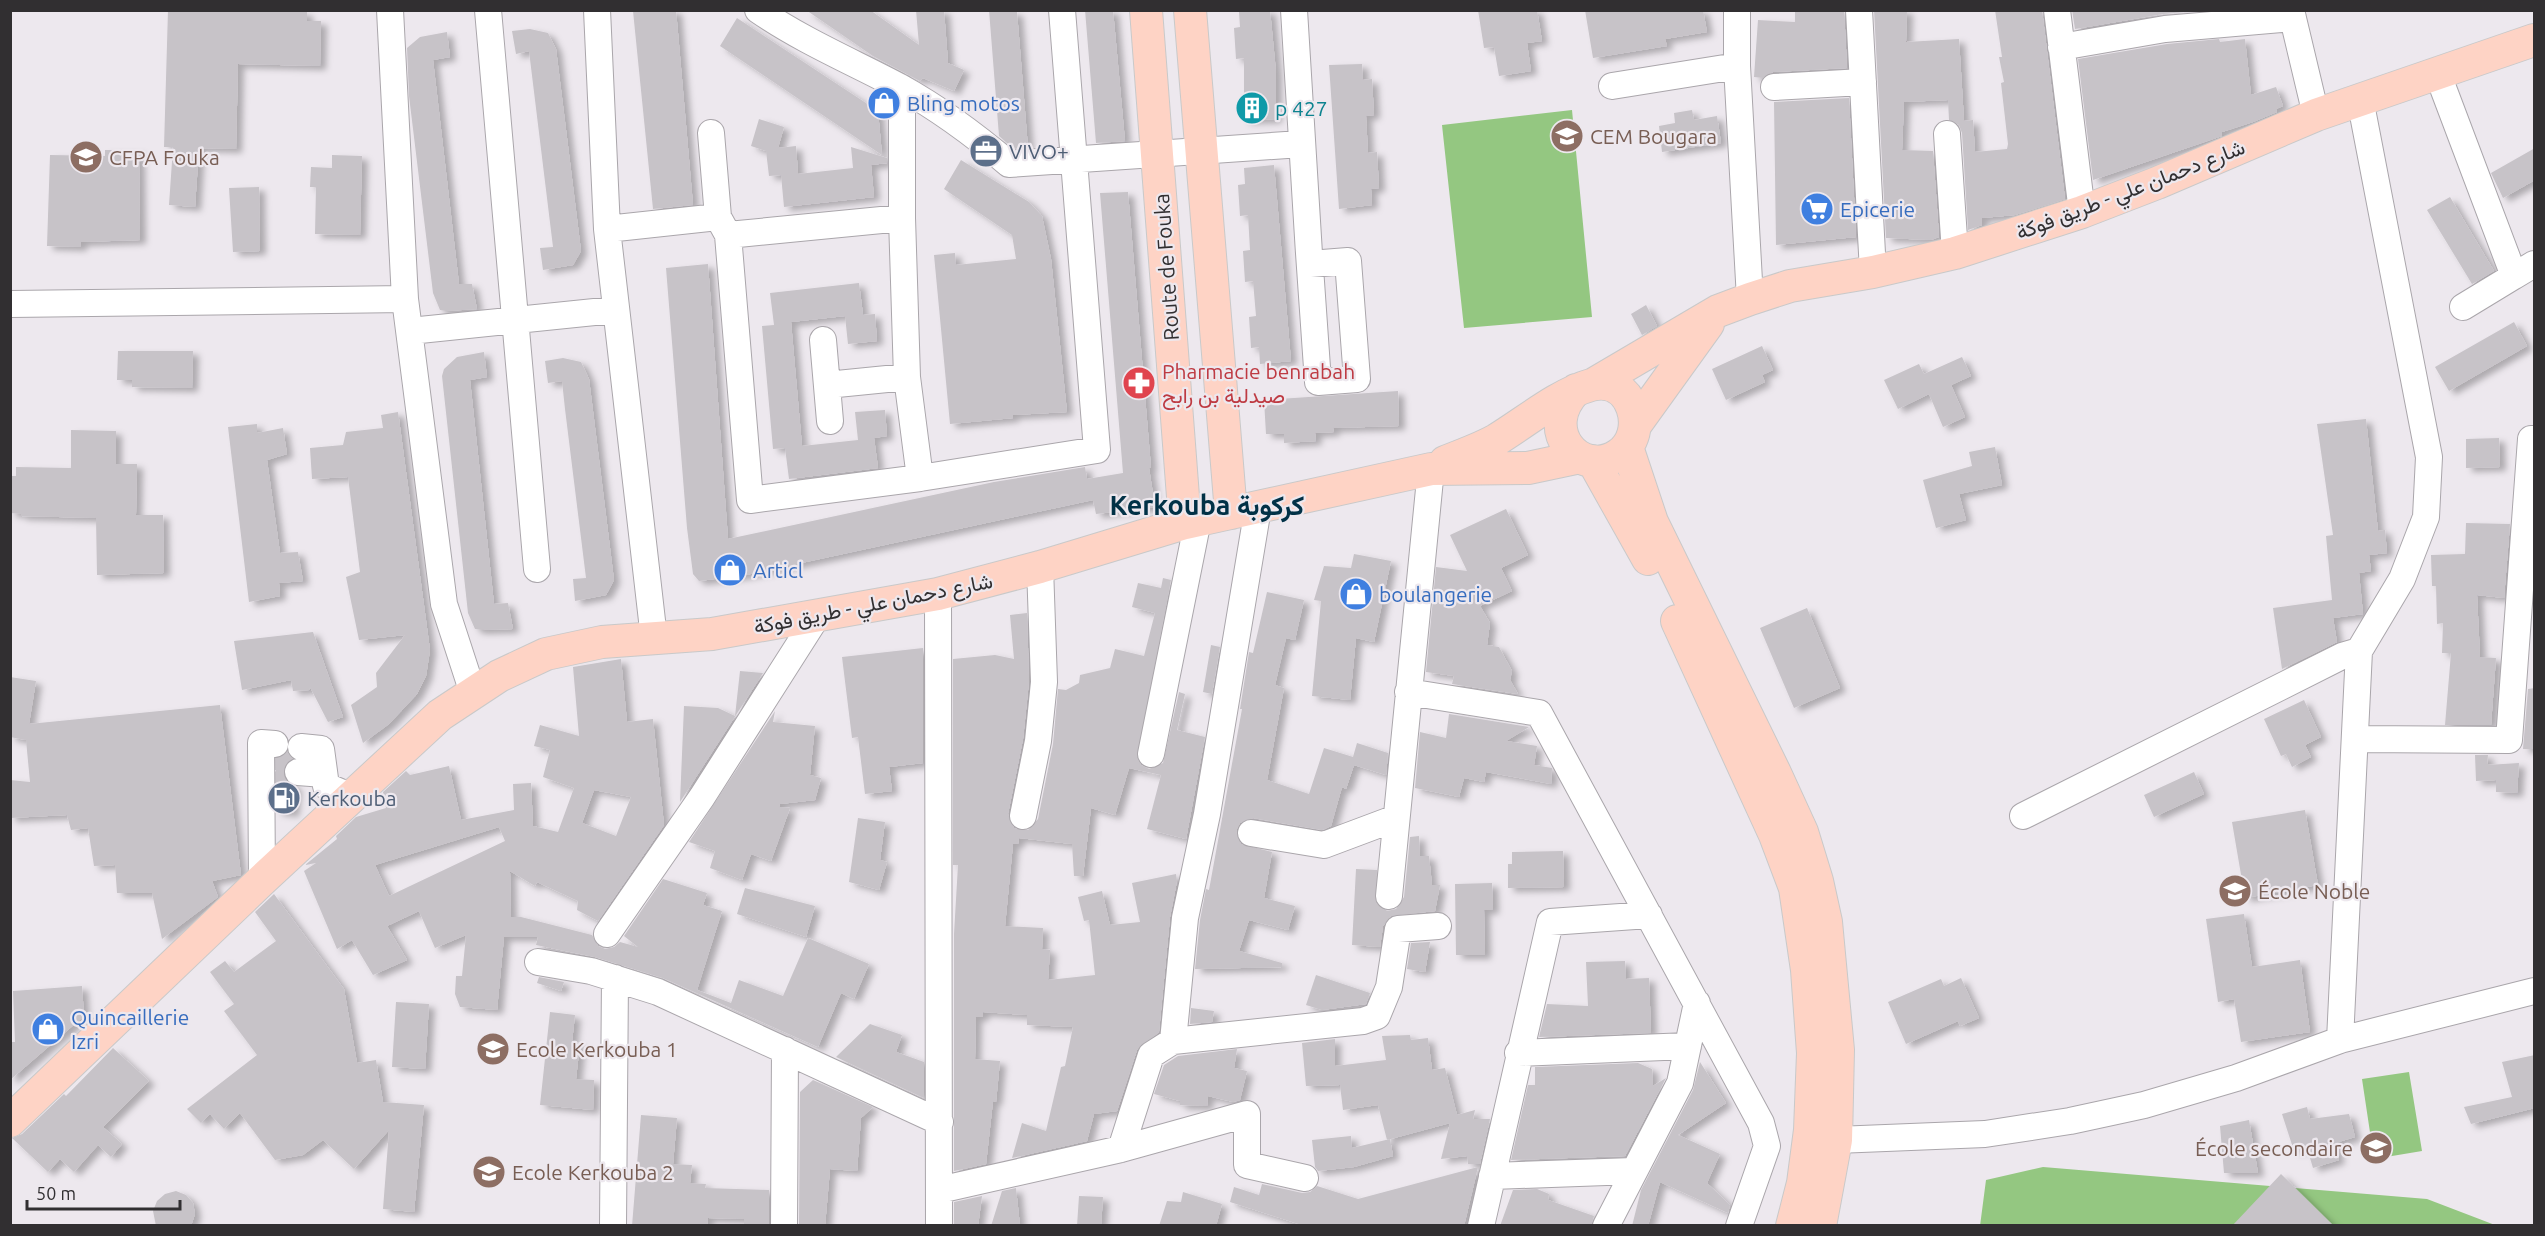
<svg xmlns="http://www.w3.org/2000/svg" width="2545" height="1236" font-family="Ubuntu,Vazirmatn,sans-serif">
<defs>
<filter id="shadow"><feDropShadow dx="6" dy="4" stdDeviation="3" flood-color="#0004"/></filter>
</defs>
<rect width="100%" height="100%" fill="#ede8ee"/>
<path fill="#94c781" d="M1572 110 1592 317 1464 328 1442 125Z
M2409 1072 2422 1151 2374 1159 2362 1079Z
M2043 1167 2427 1199 2495 1225 1980 1226 1986 1180Z"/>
<path fill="#c7c3c8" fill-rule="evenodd" filter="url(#shadow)" d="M168 10 307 12V21H321L320 66 238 64 236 149 199 148 195 207 169 205 173 147H164Z
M676 10 693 205 653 209 633 11Z
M806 10H870L919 45 916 10H944L948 63 964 70 954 91 923 78 920 81 873 56Z
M989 10 1017 12 1028 148 1014 149 999 136Z
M1085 10H1113L1125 141 1096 143Z
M1270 10 1276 72V119L1244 120V58L1236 59 1234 28 1240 27 1239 12Z
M1478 10H1537L1542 41 1527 43 1531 71 1499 76 1494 47 1484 48Z
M1585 10H1703L1707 32 1665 39 1667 46 1593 58Z
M1795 10H1844L1847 68 1773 72 1763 78 1754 77 1758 20 1795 22Z
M1874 10H1907L1906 42 1959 39 1964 121 1973 120 1975 152 2007 149 2008 144 2001 83 2004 82 1999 57H2002L1995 10H2042L2065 199 2015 215 1982 218V225L1968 230 1962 133 1959 125 1949 120 1948 100 1904 102 1902 150 1933 151 1939 237 1931 240 1886 238Z
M2072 10H2205L2163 14 2075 29Z
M737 18 878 111 882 155 720 46Z
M530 29 548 33 556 49 581 251 573 265 543 270 540 248 553 247 529 51 516 54 512 31Z
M447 32 450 57 433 60 459 284H472L477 309 446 311 440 310 433 293 409 96 407 48 420 37Z
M2219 39 2220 42 2245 39 2251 95 2276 87 2283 106 2276 109 2277 112 2253 122 2222 132V136L2093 180 2078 59 2167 44Z
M1362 64 1363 80 1372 79 1374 115 1366 116 1367 135 1368 153 1377 152 1379 188 1371 189 1372 205 1339 209 1329 65Z
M1849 98 1856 237 1776 245 1774 102Z
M1692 110 1694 120 1717 116 1721 143 1662 152 1659 126 1675 123 1674 113Z
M759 119 784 127 778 148 796 146 798 174 853 168 851 147 887 158V163L871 165 874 197 784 207 781 175 769 176 766 151 751 146Z
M2535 148V180L2503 198 2491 173Z
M105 150H139L140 240 81 242V247L47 246 50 155 105 156Z
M332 155 362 156 360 235 315 234 316 187H310L311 167 332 168Z
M961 160 1029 202 1042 216 1051 259 1067 412 1013 415V418L950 424 934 255 955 253 956 265 1016 259 1012 235 944 189Z
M1274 165 1291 361 1260 364 1259 347 1251 348 1249 317 1256 316 1253 281 1245 282 1243 251 1250 250 1248 215 1240 216 1238 185 1245 184 1244 168Z
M259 187 260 251 233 252 229 188Z
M1128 192 1151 468H1149L1155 507 1096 514 1093 500 746 575 699 581 693 574 687 528 666 268 708 264 728 539 994 482 1085 467 1087 479 1123 473 1100 193Z
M2450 197 2494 271 2472 284 2427 210Z
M859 283 863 315 875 314 877 341 848 344 845 316 791 322 802 446 858 440 855 412 885 410 887 436 874 438 878 468 789 479 785 448 773 449 762 326 774 325 770 293Z
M1646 305 1657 326 1642 335 1631 314Z
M2514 322 2527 346 2449 391 2435 367Z
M1762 346 1773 370 1762 375 1765 382 1726 400 1712 369Z
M118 351H193L192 388 132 387V380H117Z
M484 352 487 377 470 380 494 604 508 603 513 629 482 630 475 629 468 613 442 376 444 369 457 357Z
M1962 357 1971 376 1951 385 1965 417 1943 427 1929 394 1898 409 1884 380 1919 364 1924 374Z
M563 358 581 362 589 379 614 580 606 595 575 601 573 579 586 578 565 409 562 381 548 383 545 361Z
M1398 391 1399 426 1333 428 1334 432 1315 433 1316 441 1284 443V434H1266L1264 400Z
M398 412 430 650 426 676 417 694 389 724 363 743 351 705 377 687 376 673 405 635 359 640 346 577 360 572 348 477 312 479 310 448 343 445 346 432 383 428 381 415Z
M2366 419 2378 531 2385 530 2387 553 2369 555 2371 571 2359 573 2363 614 2333 618 2337 642 2282 669 2273 608 2332 600 2326 536 2333 535 2317 424Z
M257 424V433L283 428 287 454 267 460 280 553 298 552 303 581 279 583 280 596 249 602 228 427Z
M71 430 116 431V464H137L136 515H163L164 573 97 575 96 518 21 516V514L10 513V476H16V467L71 468Z
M2499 438 2500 467 2466 468V439Z
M1995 447 2002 485 1959 494 1966 520 1936 528 1923 480 1972 466 1969 452Z
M1506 509 1528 555 1501 568 1512 591 1480 606 1490 623 1487 645 1499 647 1512 671 1510 680 1518 694 1452 684 1454 676 1426 672 1436 567 1467 571 1450 535Z
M2466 523 2510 524 2504 598 2477 595 2480 657 2496 658 2491 725H2445L2451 653H2442L2443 623 2437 624 2436 586H2432L2431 555 2465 554Z
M1354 554 1391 561 1374 642 1356 638 1350 700 1312 696 1321 601 1314 600 1324 566 1351 568Z
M1163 578 1171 580 1137 758 1141 765 1149 769 1163 763 1179 692 1185 694 1177 730 1205 737 1186 839 1147 829 1161 775 1129 768 1115 815 1091 808 1083 876H1074L1072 844 1019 838 1018 844H1013L1005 926 1043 928 1042 949 1050 950 1048 980 1095 975 1089 920 1084 921 1078 897 1102 891 1110 925 1140 922 1132 883 1176 874 1177 881 1170 917 1159 1032 1137 1050 1117 1111 1094 1114 1087 1141 1012 1158 1022 1123 1046 1131 1061 1067 1065 1066 1073 1027 1027 1025V1015L983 1012V1017H976L975 1059 1000 1061 996 1102 993 1101 986 1164 954 1171V934L958 865H953V659L995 655 1014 659 1010 615 1027 613 1029 681 1023 739 1008 814 1014 828 1028 830 1038 819 1053 744 1058 689 1066 690 1079 683 1080 675 1110 668 1115 649 1144 656 1155 613 1132 607 1138 583 1161 588Z
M1267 592 1304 600 1295 640 1286 638 1275 685 1284 688 1267 780 1309 794 1324 748 1353 757 1357 743 1388 753 1386 775 1354 765 1346 789 1342 787 1331 826 1322 830 1253 818 1240 823 1236 831 1241 844 1272 852 1264 898 1295 906 1288 930 1249 920 1239 951 1282 963V967L1195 969 1200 920 1206 889 1209 890 1242 709H1240L1249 652 1253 653Z
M1807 608 1840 688 1794 708 1760 628Z
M313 632 343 717 328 722 310 687 309 690 293 691 291 680 242 690 234 641Z
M1211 645 1220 647 1212 694 1203 692Z
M923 648V763L889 767 892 791 865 794 858 737 852 738 842 657Z
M621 659 627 722 653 719 664 825 598 921 577 910 578 901 537 882 535 886 510 871 511 917H521L592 935 598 946 605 949 614 947 620 942 638 947 624 936 663 879 707 893 703 905 722 911 697 990 731 1003 739 980 783 996 808 938 869 964 854 999 841 993 818 1047 663 978 595 957 536 945 538 937H504L497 1010 460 1007 455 994 456 976H462L466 935 435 948 419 911 387 926 407 960 373 975 352 940 337 949 304 871 316 863 305 865 337 839 336 836 356 817 386 808 383 792 406 771 410 775 449 766 461 820 514 810 513 784 531 783 533 826 558 832 574 788 543 777 550 750 534 746 540 725 579 736 573 667ZM594 790 631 797 616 836 582 823ZM499 827 505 841 389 896 375 865Z
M740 671 763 673 680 802 684 706 718 708 735 716Z
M10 677 36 681 29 724 220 705 241 875 212 881 218 897 162 939 152 893H117L115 865 94 866 88 828 71 830 67 815 10 818V780L30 782 26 740 10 737Z
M2535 688V749H2523L2528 689Z
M2304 700 2321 737 2305 745 2311 757 2292 767 2286 754 2281 756 2264 719Z
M775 711 773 722 815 726 810 775 821 778 815 800 780 804 779 807 790 808 771 861 751 854 742 880 710 868 715 851 689 842Z
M1449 714 1529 727 1506 741 1537 746 1534 765 1552 768 1551 784 1486 772 1484 782 1464 778 1459 797 1415 788 1420 732 1446 738Z
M287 753 292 759 285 764 284 778 296 787 293 813 276 811V759Z
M2475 755H2488L2487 765 2519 763 2517 793 2496 792V780L2476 781Z
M2194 772 2204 794 2154 817 2144 795Z
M2305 810 2318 885 2245 898 2232 822Z
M858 818 885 822 880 860 887 862 879 890 849 882Z
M1419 836 1420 856H1429L1432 885H1440L1435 911 1391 916 1383 926 1380 947 1352 945 1356 869 1377 870 1376 903 1387 911 1396 909 1404 897 1410 837Z
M1563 851 1564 887 1508 888V864H1512V852Z
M1492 883 1493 910H1484L1485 955H1456L1455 884Z
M745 888 815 906 806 937 737 914Z
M274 894 344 989 357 1063 376 1060 383 1102 424 1105 414 1212 383 1209 389 1130 354 1169 323 1140 303 1155 275 1160 240 1113 224 1129 210 1114 201 1123 187 1109 257 1055 224 1011 234 1004 210 972 225 961 234 972 276 941 255 912Z
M2244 914 2252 967 2300 960 2310 1032 2241 1042 2234 999 2218 1002 2206 919Z
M1430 942 1425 972 1407 969 1411 943Z
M1625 961 1626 979 1649 978 1651 1033 1539 1037 1547 1004 1588 1006 1586 962Z
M1316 975 1370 993 1366 1004 1322 1010 1306 1005Z
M539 977 564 982 561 991 537 983Z
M1961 978 1979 1018 1960 1026 1958 1021 1906 1044 1888 1002 1941 979 1944 986Z
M82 986 84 1016 10 1080V1042H15L13 991Z
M396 1002 429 1004 425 1069 392 1067Z
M1191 1008 1214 1011 1212 1022 1190 1024Z
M550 1012 575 1015 572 1042 580 1043 576 1079 594 1080 593 1110 540 1105Z
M870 1024 902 1035 896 1052 924 1062V1098L836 1057Z
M1410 1035 1411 1040 1428 1038 1432 1070 1445 1068 1457 1115 1475 1110 1473 1119H1490L1480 1164H1468L1467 1156 1441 1159 1450 1123 1387 1140 1378 1105 1343 1110 1340 1085 1306 1086 1302 1043 1335 1039V1066L1386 1060 1382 1036Z
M113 1048 149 1081 103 1127 122 1144 111 1157 98 1145 74 1172 60 1159 48 1172 12 1138 22 1134 64 1094 66 1096Z
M1237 1049 1234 1068 1247 1071 1240 1100 1233 1102 1208 1096 1207 1106 1180 1105V1101L1154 1094 1164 1065 1178 1056Z
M2535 1055V1108L2471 1124 2464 1107 2512 1097 2502 1062Z
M1700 1062 1726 1103 1678 1135 1720 1154 1707 1183 1730 1205 1728 1213 1660 1182 1648 1226H1632L1641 1190 1693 1090Z
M1638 1063 1652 1069 1653 1086 1666 1078 1625 1156 1511 1160 1528 1085H1535V1067Z
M813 1080 873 1107 861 1118 857 1171 830 1169 825 1226H799L800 1092Z
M2307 1107 2310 1119 2349 1114 2355 1137 2335 1143 2339 1160 2313 1168 2307 1148 2294 1151 2282 1114Z
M641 1115 677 1118 673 1164 692 1165 690 1183 706 1184 705 1188 769 1190V1226H744V1219L708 1218 707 1226H632Z
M2249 1120 2258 1173H2224L2220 1126Z
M1351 1136 1352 1148 1390 1139 1393 1156 1354 1167 1318 1171 1315 1167 1312 1140Z
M1478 1167 1464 1226H1305L1230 1202 1234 1187 1259 1195 1262 1184 1302 1193 1310 1192 1317 1186 1358 1199Z
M2281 1174 2334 1226H2232Z
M1016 1188 1020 1226H991L1002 1191Z
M1537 1189 1549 1194 1548 1200 1594 1216 1591 1226H1500L1513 1190Z
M176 1191 186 1195 193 1203 195 1214 191 1226H156L153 1211 157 1201 165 1194Z
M1183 1192 1222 1204 1216 1226H1159L1167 1201 1181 1202Z
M982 1196 978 1226H954V1202Z
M1079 1196 1103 1197 1101 1226H1077Z"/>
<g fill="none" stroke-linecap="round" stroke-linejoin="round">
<path stroke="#c7c3c8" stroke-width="26" stroke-dasharray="26 13" stroke-linecap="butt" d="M273 757 300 759
M270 784 297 786"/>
<g stroke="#aaa6ab" stroke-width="28">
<path id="minor" d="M390 10 405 299 444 604 473 693
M488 10 537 569
M597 10 607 229 654 638
M758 10C803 41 853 62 900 87 938 108 976 136 1009 164L1301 144
M1294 10C1301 135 1309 258 1318 382L1357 379 1348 261 1310 264
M1737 10V66L1750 299
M1859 10 1873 272
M2057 10 2082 212
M2291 10 2316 115
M2061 47 2165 29 2293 18
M2437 72 2514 276 2534 264
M1612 86 1737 66
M1774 87 1863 82
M902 88V218L907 377 920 478
M711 133 718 217
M1947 134 1955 253
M607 229 718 217 728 235 750 500 920 478 1097 450 1062 10
M728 235 902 218
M10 304 405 299
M2463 307 2514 276
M410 331 614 310
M823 340 830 421
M827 385 907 377
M938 594 939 1226
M1408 692 1539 713 1761 1123 1767 1146 1739 1226
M2356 739 2509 740 2531 439H2534
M301 747 321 749 326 786 352 797
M1151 754 1198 520
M298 772 324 774
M1023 816 1038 741 1044 682 1040 567
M2023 816 2342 656 2359 651 2402 579 2426 517 2429 457 2360 99
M1251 833 1324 845 1396 818
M262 880 261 743 275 744
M1389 896 1431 469
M607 934 702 797 816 618
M538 962 591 971 658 992 940 1122
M2340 1040 2359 651
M1173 1041 1363 1021 1377 1016 1389 987 1398 929 1438 926
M1518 1053 1688 1046
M1836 1140 1985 1134 2070 1121 2144 1105 2236 1078 2340 1040 2534 991
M1121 1149 1151 1055 1173 1041 1185 918 1207 814 1258 508
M1492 1176 1634 1171
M939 1190 1121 1149 1247 1114V1165L1305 1178
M613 1226 615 978
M784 1226 785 1050
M1481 1226 1550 922 1649 915
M1606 1226 1680 1083 1697 1003"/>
</g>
<g stroke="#c9c9c9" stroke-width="34">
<path id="major" d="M1146 10 1185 523
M1190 10 1231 513
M1594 384 1718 311 1750 299 1790 286 1873 272 1955 253 2082 212 2157 183 2316 115 2534 40
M1636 424 1708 324
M1627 447 1652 522 1775 773 1802 832 1817 881 1826 922 1838 1050 1836 1140 1820 1226
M1593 461 1648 559
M1445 462C1462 455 1480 449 1496 440 1524 423 1559 394 1591 385 1632 374 1651 433 1618 455 1580 480 1537 429 1576 390
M1677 621 1775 835 1795 888 1807 970 1813 1053 1810 1130 1803 1183 1792 1226
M10 1121 262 880 440 715 499 676 546 654 602 642 712 634 938 594 1040 567 1185 523 1431 469 1528 468 1580 457"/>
</g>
<use href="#minor" stroke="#fff" stroke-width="26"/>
<use href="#major" stroke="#fed3c5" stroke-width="32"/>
</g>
<defs>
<g id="shop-disc" transform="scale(1.725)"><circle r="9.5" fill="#3f7fe0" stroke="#ede8ee"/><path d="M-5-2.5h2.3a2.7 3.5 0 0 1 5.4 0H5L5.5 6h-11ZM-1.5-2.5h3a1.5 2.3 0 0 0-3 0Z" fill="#fff"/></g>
<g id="building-disc" transform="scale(1.725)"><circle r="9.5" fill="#0f9aa8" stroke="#ede8ee"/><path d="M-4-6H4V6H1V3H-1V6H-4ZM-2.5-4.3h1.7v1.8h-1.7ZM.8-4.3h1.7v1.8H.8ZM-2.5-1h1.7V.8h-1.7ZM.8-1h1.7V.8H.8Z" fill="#fff"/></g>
<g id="school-disc" transform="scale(1.725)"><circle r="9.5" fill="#8d6e63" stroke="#ede8ee"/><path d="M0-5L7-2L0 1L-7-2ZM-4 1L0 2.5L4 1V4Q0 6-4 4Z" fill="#fff"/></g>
<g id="office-disc" transform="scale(1.725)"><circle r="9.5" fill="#5c6f8a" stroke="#ede8ee"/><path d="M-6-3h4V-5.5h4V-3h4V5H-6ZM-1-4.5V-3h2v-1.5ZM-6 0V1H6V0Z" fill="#fff"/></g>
<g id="university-disc" transform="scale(1.725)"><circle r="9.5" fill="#8d6e63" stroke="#ede8ee"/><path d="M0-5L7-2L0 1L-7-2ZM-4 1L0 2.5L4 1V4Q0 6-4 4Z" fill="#fff"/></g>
<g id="supermarket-disc" transform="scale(1.725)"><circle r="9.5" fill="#3f7fe0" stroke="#ede8ee"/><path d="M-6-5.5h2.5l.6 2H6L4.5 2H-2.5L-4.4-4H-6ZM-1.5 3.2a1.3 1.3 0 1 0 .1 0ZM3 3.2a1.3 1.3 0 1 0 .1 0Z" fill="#fff"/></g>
<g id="pharmacy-disc" transform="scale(1.725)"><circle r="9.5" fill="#e0444e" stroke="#ede8ee"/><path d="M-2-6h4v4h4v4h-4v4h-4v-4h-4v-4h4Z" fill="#fff"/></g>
<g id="fuel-disc" transform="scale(1.725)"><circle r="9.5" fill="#5c6f8a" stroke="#ede8ee"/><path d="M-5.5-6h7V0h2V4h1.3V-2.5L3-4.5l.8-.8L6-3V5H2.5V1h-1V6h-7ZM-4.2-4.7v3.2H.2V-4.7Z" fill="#fff"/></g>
</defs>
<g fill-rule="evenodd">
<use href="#shop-disc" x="884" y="103"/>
<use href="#building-disc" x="1252" y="108"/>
<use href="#school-disc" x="1567" y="136"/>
<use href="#office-disc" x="986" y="151"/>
<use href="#university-disc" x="86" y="157"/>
<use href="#supermarket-disc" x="1817" y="209"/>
<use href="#pharmacy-disc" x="1139" y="383"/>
<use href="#shop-disc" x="730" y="570"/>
<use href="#shop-disc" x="1356" y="594"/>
<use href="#fuel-disc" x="284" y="798"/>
<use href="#school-disc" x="2235" y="891"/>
<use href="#shop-disc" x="48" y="1029"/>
<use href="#school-disc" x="493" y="1049"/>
<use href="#school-disc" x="2376" y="1148"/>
<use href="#school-disc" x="489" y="1172"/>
</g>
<g text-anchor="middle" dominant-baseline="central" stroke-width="4.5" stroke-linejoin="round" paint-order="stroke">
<g font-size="21" fill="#366cbe" stroke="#ede8ee" text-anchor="start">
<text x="907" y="103">Bling motos</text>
<text x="1840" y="209">Epicerie</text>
<text x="753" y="570">Articl</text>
<text x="1379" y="594">boulangerie</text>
<text x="71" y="1017">Quincaillerie<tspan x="71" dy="24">Izri</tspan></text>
</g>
<g font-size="21" fill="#0d838f" stroke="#ede8ee" text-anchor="start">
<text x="1275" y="108">p 427</text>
</g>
<g font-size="21" fill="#785e54" stroke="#ede8ee" text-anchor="start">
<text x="1590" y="136">CEM Bougara</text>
<text x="109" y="157">CFPA Fouka</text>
<text x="2258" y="891">École Noble</text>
<text x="516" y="1049">Ecole Kerkouba 1</text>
<text x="2353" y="1148" text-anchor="end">École secondaire</text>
<text x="512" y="1172">Ecole Kerkouba 2</text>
</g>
<g font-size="21" fill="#4e5e75" stroke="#ede8ee" text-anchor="start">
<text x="1009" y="151">VIVO+</text>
<text x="307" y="798">Kerkouba</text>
</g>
<g font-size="21" fill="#312f31" stroke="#ede8ee">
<text transform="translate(2130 189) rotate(-21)">شارع دحمان علي - طريق فوكة</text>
<text transform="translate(1166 267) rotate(-94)">Route de Fouka</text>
<text transform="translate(873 603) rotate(-11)">شارع دحمان علي - طريق فوكة</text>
</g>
<g font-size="21" fill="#be3a42" stroke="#ede8ee" text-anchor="start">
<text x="1162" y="371">Pharmacie benrabah<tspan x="1162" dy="24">صيدلية بن رابح</tspan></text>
</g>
<g font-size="27" font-weight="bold" fill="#013146" stroke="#ede8ee">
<text x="1207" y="505">Kerkouba كركوبة</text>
</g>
</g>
<rect width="2545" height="1236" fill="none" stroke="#312f31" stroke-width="24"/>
<path d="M27 1200v9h153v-9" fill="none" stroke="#312f31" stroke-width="3"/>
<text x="36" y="1200" font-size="18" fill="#312f31" stroke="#ede8ee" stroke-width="4.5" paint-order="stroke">50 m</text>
</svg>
